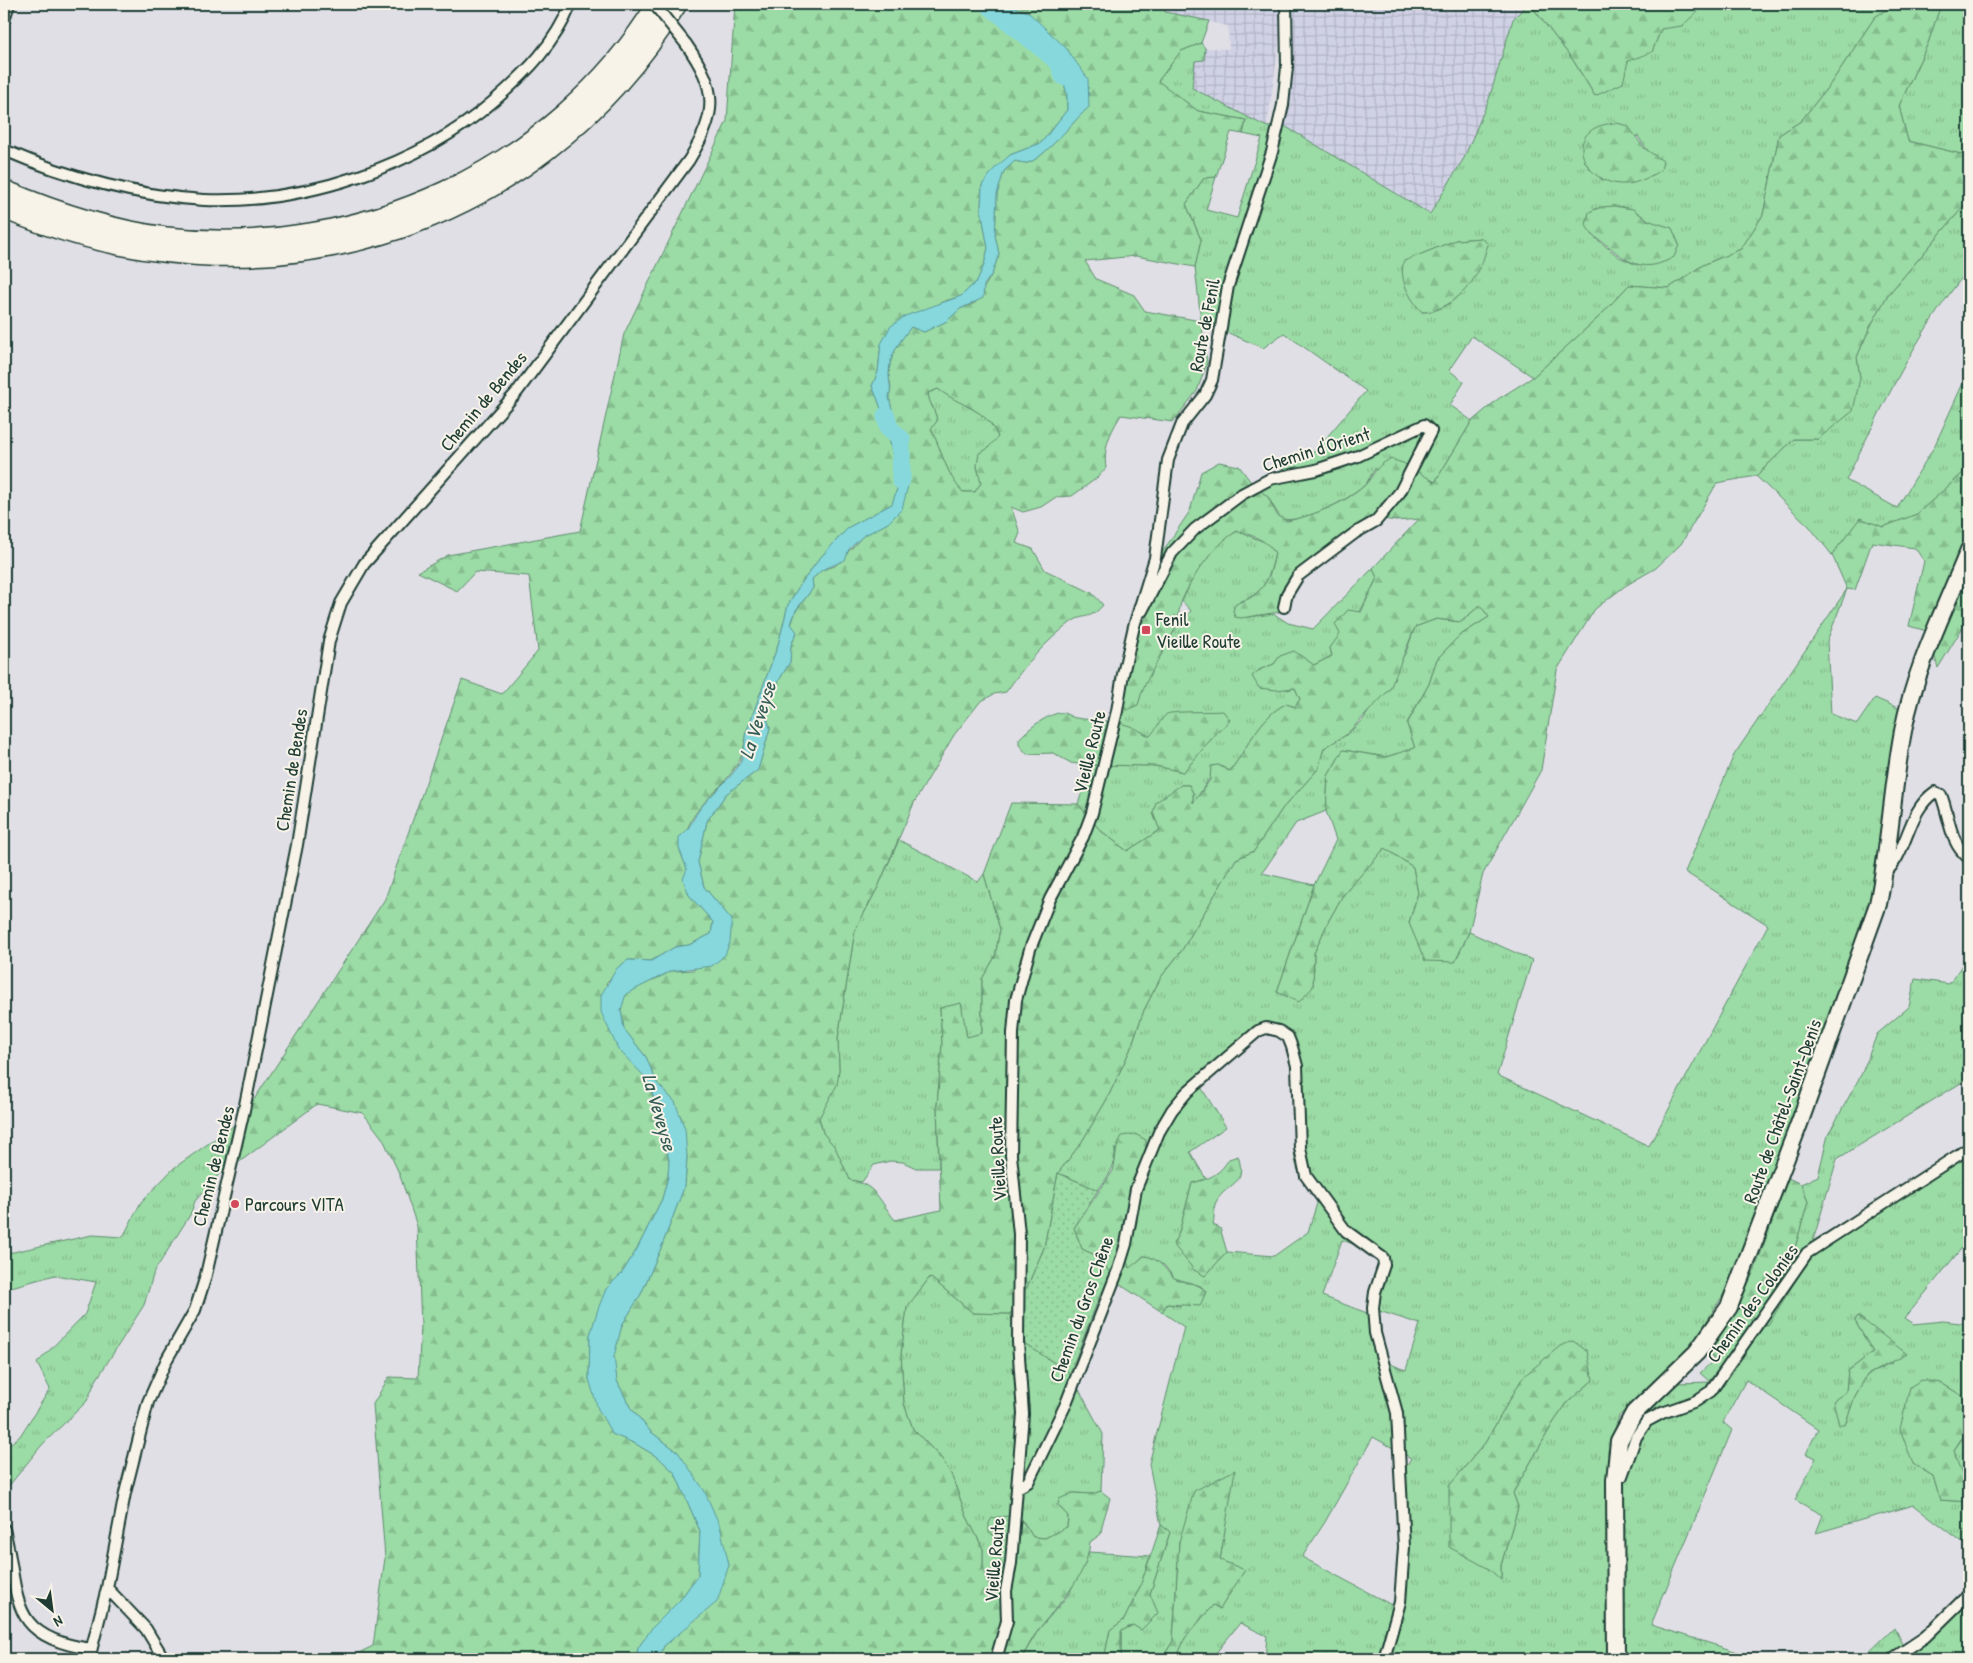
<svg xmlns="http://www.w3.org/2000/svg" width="1973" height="1663" font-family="'Patrick Hand',sans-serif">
<defs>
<pattern id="industrial-grid" width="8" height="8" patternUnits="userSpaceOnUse" patternTransform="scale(1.25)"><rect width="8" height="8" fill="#d0d1e5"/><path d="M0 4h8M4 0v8" fill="none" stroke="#b2b4c5"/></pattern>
<pattern id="grass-tufts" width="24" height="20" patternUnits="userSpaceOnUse" patternTransform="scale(1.25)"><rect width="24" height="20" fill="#9bdba5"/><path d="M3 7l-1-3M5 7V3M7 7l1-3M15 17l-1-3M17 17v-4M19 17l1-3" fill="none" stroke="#85bd8f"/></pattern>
<pattern id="forest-firs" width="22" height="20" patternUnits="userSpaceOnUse" patternTransform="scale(1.25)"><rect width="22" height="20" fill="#9bdba5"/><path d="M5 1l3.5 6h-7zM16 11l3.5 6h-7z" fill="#85bd8f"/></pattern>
<pattern id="garden-dots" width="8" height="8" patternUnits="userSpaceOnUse" patternTransform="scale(1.25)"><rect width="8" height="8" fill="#9bdba5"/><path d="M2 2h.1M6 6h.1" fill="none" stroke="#85bd8f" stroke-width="1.8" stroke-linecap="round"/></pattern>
</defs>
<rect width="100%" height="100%" fill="#e0dfe6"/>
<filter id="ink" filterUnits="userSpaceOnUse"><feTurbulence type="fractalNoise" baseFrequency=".02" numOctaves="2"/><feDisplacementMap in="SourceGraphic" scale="10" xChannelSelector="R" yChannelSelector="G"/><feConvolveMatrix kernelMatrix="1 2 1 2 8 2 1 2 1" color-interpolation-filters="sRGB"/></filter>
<g filter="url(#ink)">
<path fill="url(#industrial-grid)" d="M1163 4H1279L1281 28 1267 127 1192 88 1195 60H1204L1205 48 1229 49 1228 26 1165 12Z
M1291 4H1528L1513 19 1489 99 1464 158 1430 214 1283 125Z"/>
<path fill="url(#grass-tufts)" stroke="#5d8c6c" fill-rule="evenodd" d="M1528 4H1530L1573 60 1595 96 1628 61 1652 52 1661 29 1696 13V4H1895L1875 17 1831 83 1801 121 1779 135 1763 215 1741 249 1703 265 1669 288 1629 285 1599 317 1533 377 1472 336 1449 370 1464 382 1450 405 1472 421 1435 482 1418 474 1375 469C1371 474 1368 482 1364 486 1348 500 1302 524 1281 519L1268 497 1253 485 1315 451 1366 391 1284 333 1263 348 1201 321 1195 267 1201 240 1186 204 1204 178 1216 177 1206 210 1237 218 1262 138 1243 134 1246 120 1198 111 1157 81 1181 51 1201 43 1205 48 1204 60 1195 61 1192 88 1267 127 1283 125 1430 214 1464 158 1489 99 1513 19ZM1638 136C1645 149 1654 157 1661 170 1637 183 1628 181 1602 180L1584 161ZM1614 206C1629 207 1635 211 1647 219 1662 231 1670 218 1679 245L1637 265 1619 257 1593 236 1586 219 1595 209ZM1482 238 1488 244C1476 274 1459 312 1422 312L1406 288 1422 254 1456 240Z
M1941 4H1969V156L1908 141 1899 106 1928 43Z
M1969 200V269C1917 331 1882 408 1846 480L1897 508 1934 447 1969 370V462L1962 474 1917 514 1883 527 1860 519 1832 555 1809 526 1756 476 1794 439H1818L1860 378 1857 357 1870 327 1887 296Z
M938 389 988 418 998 437 977 466 981 483 975 492H963L952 481 931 428 937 421C936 411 929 405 928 393Z
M1237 531 1267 543 1275 553C1270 575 1265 595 1240 601L1247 617 1274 614 1288 623 1313 629 1373 568 1377 578 1360 612 1330 648 1332 656 1314 665 1280 656 1274 664 1259 670 1287 690 1295 688 1300 699 1295 707 1286 704C1260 716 1247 749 1230 771L1218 765 1193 804V793L1189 785H1181L1153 813 1160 830 1127 851 1100 830 1078 804 1091 765 1156 766 1183 772C1198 757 1211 736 1227 724L1210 712 1192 714 1186 712 1159 726 1150 736 1108 720 1121 692 1126 710 1146 681 1175 628 1191 611 1182 601 1188 589 1187 575C1204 561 1218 542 1237 531Z
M1847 589 1827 641 1831 714 1857 724 1875 698 1900 709 1870 904 1821 1048 1763 1193 1730 1284 1688 1351 1619 1416 1608 1451 1610 1659H1265L1267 1636 1240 1623 1211 1659H1176L1185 1638 1213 1605 1220 1609 1244 1570 1220 1560 1234 1470 1179 1542 1173 1641 1162 1659H1121V1631L1133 1625 1150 1594 1170 1532 1161 1525 1149 1464 1184 1327 1162 1312 1167 1304 1179 1306 1206 1292 1201 1286 1174 1278 1164 1265 1144 1256 1130 1268 1126 1261 1115 1148C1116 1167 1109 1175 1098 1190L1058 1173 1081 1143 1107 1099 1130 1050 1144 1010 1161 977 1182 950 1236 859 1254 851 1282 809 1318 769 1324 748 1346 735 1363 720 1406 652 1415 627 1436 619 1461 622 1480 605 1489 617 1459 636 1437 659 1429 684 1407 723 1415 748 1386 757 1343 750 1328 776 1326 811 1296 823 1262 873 1314 885 1277 992 1313 987 1314 953 1329 920 1343 895 1385 848 1413 867 1418 893 1409 923 1455 962 1469 932 1532 960 1497 1075 1649 1146 1768 925 1685 872 1734 755ZM1264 1032C1272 1034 1279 1035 1284 1042 1303 1068 1288 1131 1296 1164 1299 1177 1310 1189 1318 1200L1308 1232 1274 1256 1227 1252 1205 1276 1173 1244 1179 1233 1192 1183 1206 1179 1190 1152 1226 1127 1199 1084ZM1342 1240 1387 1256 1367 1313 1322 1296ZM1379 1311 1420 1324 1406 1370 1385 1362ZM1523 1377 1593 1380 1567 1403 1553 1423 1513 1493 1518 1507 1501 1565V1579L1489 1569 1449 1486 1485 1443ZM1373 1437 1411 1458 1397 1484 1403 1545 1397 1608 1302 1557 1325 1522Z
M899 840 978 882 984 874 1000 929 995 957 982 979V1033L967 1038 940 1008 942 1044 937 1106 939 1168H916L903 1162 890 1161 874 1165 862 1182 850 1180 835 1148 823 1133 819 1118 839 1070 838 1038 855 930 878 887Z
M1969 955V1078L1837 1159 1813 1241 1969 1143V1152L1960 1159 1969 1169V1239L1905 1318 1914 1324 1943 1321 1969 1324V1400L1941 1383 1913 1464 1933 1476 1940 1500 1969 1502V1547L1914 1505 1816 1533 1823 1515 1795 1500 1816 1458 1806 1454 1818 1429 1746 1380 1723 1422 1732 1430 1651 1625 1760 1659H1622L1623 1452 1637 1422 1675 1383 1712 1382 1755 1319 1767 1325 1800 1272 1794 1251 1808 1202 1801 1184 1818 1176 1828 1135 1862 1073 1877 1034 1909 1007 1915 979 1949 984ZM1858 1316 1892 1363 1867 1375 1855 1396 1845 1425 1834 1401 1846 1392 1848 1371 1873 1352 1855 1321Z
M240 1121 230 1169 221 1172 195 1201 190 1215 154 1272 144 1305 95 1382 87 1401 41 1446 4 1492V1449L20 1436 50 1389 37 1363 85 1314 96 1282 55 1275 4 1289V1254L92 1235 123 1237 141 1202 174 1168Z
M930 1277 973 1313 1010 1314 1024 1343 1070 1373 1103 1434 1101 1491 1093 1494 1073 1493 1058 1505 1068 1516 1067 1527 1045 1538 1033 1537 1023 1521C998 1543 993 1551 1010 1583L1005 1596 990 1588 983 1570V1549L966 1515 951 1474 942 1459 913 1429 904 1404 901 1354 907 1307Z
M1969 1437V1486L1957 1464 1954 1450 1962 1439Z
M1089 1552 1150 1556 1140 1587 1124 1620 1110 1630 1104 1659H1021L1039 1629 1069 1594Z
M1969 1595V1659H1862L1894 1628 1904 1648Z"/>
<path fill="url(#forest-firs)" stroke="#5d8c6c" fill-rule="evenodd" d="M735 4H988L1030 33 1049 51 1063 78 1067 95V110L1041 143 1010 155 982 185 981 209 988 248 984 265 977 281 961 296 942 302 881 344 878 372 872 386C887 418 892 451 898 486L892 504 849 527 819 559 798 588 788 605 778 645 745 736C745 774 709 790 692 819 687 828 684 839 679 848L687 869 689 895 713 922 711 934 689 945 675 947 651 961 628 960 606 983 633 1063 646 1078 659 1111 669 1160 668 1177 662 1199 637 1249 622 1273 606 1289 590 1335 589 1379 612 1434 636 1444 659 1458 675 1473 700 1531 698 1575 680 1600 653 1628 638 1648 636 1659H346L373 1646 385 1558 373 1404 389 1377 418 1378 421 1325 417 1226 399 1173 383 1139 363 1113 317 1104 230 1169 240 1121 385 899 462 680 502 694 538 651 529 576 475 572 457 591 418 572 448 555 580 531 624 334 727 121Z
M1005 4H1163L1165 12 1209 21 1201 43 1181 51 1158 81 1198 111 1246 120 1243 134 1231 132 1216 177 1204 178 1186 204 1201 240 1195 267 1136 256 1085 261 1096 279 1134 295 1145 311 1201 321 1207 363 1197 391 1173 422 1121 415C1110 433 1103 447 1106 468L1097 478 1072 496 1056 497 1041 507 1023 512 1011 507 1020 533 1016 543 1033 549 1045 570 1092 593 1103 605C1090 621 1083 613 1070 623 1044 643 1025 665 1006 692L994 694 980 702 954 735 914 803 878 887 855 930 838 1038 839 1070 837 1085 819 1118 823 1133 835 1147 850 1180C876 1184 880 1202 895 1220L941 1210 937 1106 942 1044 940 1008 961 1003 967 1037 982 1033V979L995 957 1000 929 984 874 1011 803 1078 804 1100 830 1127 851 1160 830 1153 813 1156 802 1181 785H1189L1193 793V803L1210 780 1211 766 1218 765 1230 771C1247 749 1260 716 1286 704L1295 707 1300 699 1295 688 1276 690 1259 688 1252 676 1259 670 1274 664 1280 656 1294 651 1314 665 1332 656 1330 648 1340 634 1335 624 1348 610 1361 612 1377 578 1373 568 1419 519 1396 521 1383 519 1298 576 1284 607 1279 612 1241 618 1235 617 1233 611 1235 605C1240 601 1245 601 1250 598 1268 586 1271 573 1275 553 1267 540 1252 535 1237 531 1214 545 1193 575 1182 600 1178 609 1179 620 1175 629 1163 655 1145 677 1138 705L1126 710 1122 698 1136 637 1154 599 1161 554 1190 511 1201 472 1219 462 1239 466 1253 485 1268 497 1277 515 1287 521C1312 516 1344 504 1364 486 1375 475 1373 468 1390 459L1403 463 1435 482 1472 421 1498 399 1533 377 1599 317 1629 285 1669 288 1703 265 1741 249 1763 215 1779 135 1801 121 1831 83 1875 17 1895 4H1941L1928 43 1899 106 1908 141 1969 156V200L1887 296 1870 327 1857 357 1860 378 1853 411 1818 439H1794L1756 476 1717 483 1681 544 1656 568 1625 586 1595 609 1557 670 1541 770 1483 874 1469 932 1455 962 1425 961 1409 923 1418 893 1413 867 1385 848 1343 895 1329 920 1314 953 1313 987 1299 1002 1277 992 1314 885 1336 840 1326 811 1328 776 1343 750 1386 757 1415 748 1407 724 1429 684 1437 659 1459 636 1489 617 1480 605 1461 622 1436 619 1415 627 1390 689 1346 735 1324 748 1318 769 1282 809 1254 851 1236 859 1182 950 1161 977 1144 1010 1130 1050 1107 1099 1081 1143 1058 1173 1044 1248 1028 1285 1010 1314 973 1313 930 1277 907 1307 901 1354 904 1404 913 1429 942 1459 951 1474 966 1515 983 1549V1570L990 1588 1005 1596 1010 1582 999 1558 1003 1539 989 1533V1523L992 1518C1016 1514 1020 1516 1033 1537L1045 1538 1067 1527 1068 1516 1058 1505 1059 1499 1073 1493 1092 1494 1101 1491 1110 1498C1107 1511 1102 1521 1101 1534L1090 1542C1087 1578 1059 1602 1039 1629 1032 1638 1027 1649 1021 1659H658L664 1646 686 1627 729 1565 678 1452 651 1432 630 1407 617 1381 613 1356 622 1325 641 1294 661 1248 685 1185 687 1157 675 1102 657 1083 646 1057 624 1029 621 1010 625 994 672 971 694 970 732 920 704 887 698 862 707 821 726 794 758 770 770 728 766 715 772 692 790 662 791 645 797 633 791 625 796 611 813 588 812 579 822 570 835 566 863 536 888 523 909 482 889 397C893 385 889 384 889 374 889 355 900 341 911 327L924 332 947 321 960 309 975 303 992 274 999 254 995 235 997 194 1004 171 1015 161C1019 162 1024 163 1027 163 1043 160 1075 119 1089 107L1028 12ZM938 389C959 406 987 408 998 437L987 449 979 453 977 466 981 483 975 492H963C946 475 942 450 931 429L937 421C936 411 929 404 928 393Z
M1530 4H1696V13L1682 26 1661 29 1652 52 1628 61 1623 83 1595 96 1573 60Z
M1617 123 1628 126 1644 148 1663 161 1661 170C1651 176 1638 184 1625 184 1581 186 1559 125 1617 123Z
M1614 206 1633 209 1647 220 1672 228 1679 245 1674 257C1646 273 1631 265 1608 246 1599 239 1591 236 1586 225L1589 212 1601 207Z
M1482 238 1488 244C1485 253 1483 262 1479 270 1468 291 1446 312 1422 312 1410 299 1398 279 1404 261L1456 240Z
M1969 462V617L1938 668 1927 631 1909 626 1924 561 1915 548 1872 542 1855 590 1847 589 1832 555 1860 518 1883 527 1917 514 1962 474Z
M1223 711 1230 720 1227 724C1211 736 1198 757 1183 772L1156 766 1084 765 1071 763 1053 753 1027 754 1019 745V739C1029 728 1044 717 1058 713 1065 711 1069 717 1076 718 1096 721 1114 720 1133 727 1140 730 1143 734 1150 736 1156 730 1161 718 1167 714 1173 711 1213 712 1223 711Z
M1135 1134 1146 1140V1171L1135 1196 1137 1222 1126 1261 1130 1268 1144 1256C1160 1258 1163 1268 1173 1277 1183 1285 1197 1280 1206 1292L1200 1306 1167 1304 1162 1312 1116 1282 1099 1257 1082 1249 1074 1228 1113 1171C1117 1157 1114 1149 1122 1136Z
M1238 1156C1248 1186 1227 1182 1216 1202 1213 1208 1215 1218 1213 1225L1220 1228 1227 1252 1205 1276 1194 1270 1173 1244 1179 1233 1192 1183C1210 1179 1220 1174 1229 1159Z
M1788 1178 1801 1184 1808 1202 1794 1251 1801 1272 1768 1325 1754 1319 1711 1383 1700 1373 1713 1361 1711 1351 1730 1320 1755 1269Z
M1858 1316 1907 1354 1867 1375 1855 1396 1845 1425H1839L1833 1401 1846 1392 1848 1371 1873 1352 1855 1321Z
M1573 1341 1587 1351 1593 1380 1567 1403 1553 1423 1513 1493 1518 1507 1501 1565V1580L1489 1569 1449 1547V1486L1485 1443 1523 1377 1560 1346Z
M1921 1380 1941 1383 1969 1400V1437L1961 1439 1954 1450C1958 1471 1969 1480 1969 1502L1940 1500 1933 1476 1913 1464 1900 1429 1910 1387Z
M1235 1470 1220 1560 1245 1570 1220 1609 1213 1605 1185 1638 1176 1659H1162L1173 1641 1179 1542 1194 1491Z
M1161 1525 1170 1532 1150 1594 1158 1613 1141 1630 1133 1625 1121 1631V1659H1104L1110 1630 1124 1620 1140 1587Z"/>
<path fill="url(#garden-dots)" stroke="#5d8c6c" d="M1058 1173 1098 1190 1074 1228 1082 1249 1099 1257 1116 1282 1100 1295 1070 1373 1024 1343 1010 1314 1028 1285 1044 1248Z"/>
<path fill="#86d8dd" stroke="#5d9a99" d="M988 4H1005L1028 12 1066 48 1088 79 1089 107C1075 119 1043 160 1027 163 1024 163 1019 162 1015 161L1004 171 997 194 995 235 999 254 992 274 984 285 983 298 960 309 947 321 924 332 911 327C900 341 889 355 889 374 889 385 892 385 889 397L909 482 902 509 888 523 863 536 849 549 845 560 822 570 812 579 813 588 796 610 791 624 797 632 791 645 790 662 772 692 766 715 770 728 758 770 726 794 707 821 698 862 704 887 732 920 730 942 725 955 712 966 671 971 626 994 621 1010 624 1029 646 1057 657 1083 675 1102 685 1129 687 1157 685 1185 661 1248 641 1294 622 1325 614 1356 617 1381 630 1407 651 1432 678 1452 704 1490 720 1526 729 1565 717 1602 664 1646 658 1659H636L638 1648 652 1628 680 1600 698 1575 700 1531 675 1473 659 1458 636 1444 612 1434 598 1409 589 1379 590 1335 598 1309 606 1289 622 1273 637 1249 662 1199 668 1177 669 1160 659 1111 646 1078 618 1049 601 1012V995L617 968 628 960 651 961 675 947 689 945 711 934 713 922 689 895 683 879 687 869 679 848V837C690 830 692 820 699 810 710 795 732 778 740 763 744 754 745 746 745 736L778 645 788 605 798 588 819 559 849 527 892 504 898 486C892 451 887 418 872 386L878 372 881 344 890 327 905 316 961 296 977 281 984 265 988 248 981 209 982 185 995 168 1010 155 1041 143 1067 110V95L1063 78 1049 51 1030 33Z"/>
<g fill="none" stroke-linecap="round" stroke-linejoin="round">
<path stroke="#86d8dd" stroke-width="19" d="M988 4 1059 62 1064 76
M886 416 889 428 901 439V480"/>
<g stroke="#1f3d34" stroke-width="14">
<path id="street" d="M4 20 9 4
M4 150C67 177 135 196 204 200 304 204 419 166 495 100 527 72 555 44 571 4
M1142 611 1172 553 1195 529 1242 494 1270 479 1316 470 1358 456 1424 425 1431 431 1400 492 1376 521 1355 533 1298 576 1287 594 1284 607
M1884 874C1909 852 1906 812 1935 792L1941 795C1950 817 1949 843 1969 858
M1616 1479 1622 1476 1636 1437 1647 1421 1662 1413 1696 1401 1711 1391 1807 1253 1969 1148
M1017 1488 1028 1482 1065 1406 1118 1270 1126 1244 1136 1189 1159 1132 1172 1110 1187 1092 1258 1031 1266 1028 1279 1031 1288 1037 1292 1047 1297 1066 1300 1148 1306 1176 1346 1231 1383 1258 1384 1265 1375 1292 1373 1308 1375 1333 1397 1413 1404 1547 1400 1602 1384 1659
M4 1529C21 1596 5 1637 91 1649
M107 1588 146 1629 164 1659
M89 1659 107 1588 125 1493 148 1402 167 1359 195 1310 205 1279 244 1110 297 845 329 641 341 603 364 564 517 392 689 160C718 112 718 90 686 44
M996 1659 1007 1621 1006 1591 1011 1563 1023 1414 1018 1342 1019 1234 1011 1155 1013 1033 1016 1000 1030 949 1050 899 1083 837 1092 813 1117 711 1123 674 1134 626 1155 558 1168 460 1182 424 1205 395 1212 380 1228 286 1272 152 1283 105 1287 67 1286 4
M1892 1659 1925 1637 1969 1594"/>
</g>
<g stroke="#1f3d34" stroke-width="20">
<path id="primary" d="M1616 1659 1615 1480 1619 1441 1634 1413 1697 1352 1729 1307 1799 1124 1878 904C1890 847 1892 789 1903 731 1915 668 1945 609 1969 550"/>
</g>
<g stroke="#1f3d34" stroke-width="22">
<path id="highway" d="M4 190C56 212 110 230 166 237 358 259 555 170 657 4
M4 209C255 316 533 239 677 4"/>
</g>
<use href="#street" stroke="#f7f3e8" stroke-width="10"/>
<use href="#primary" stroke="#f7f3e8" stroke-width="16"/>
<use href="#highway" stroke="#f7f3e8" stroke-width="19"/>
<g stroke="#1f3d34" stroke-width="14" stroke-linecap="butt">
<path id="street-bridge" d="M654 4 686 44"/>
</g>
<use href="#street-bridge" stroke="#f7f3e8" stroke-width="10"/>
</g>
</g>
<g fill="#d1495b" stroke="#f7f3e8" stroke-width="2">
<rect x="1141" y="625" width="10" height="10" rx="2.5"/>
<circle cx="235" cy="1204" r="5"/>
</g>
<g text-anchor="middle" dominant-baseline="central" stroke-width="4" stroke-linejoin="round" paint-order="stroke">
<g font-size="19" fill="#1f3d34" stroke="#f7f3e8">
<text transform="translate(1204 325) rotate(-79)">Route de Fenil</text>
<text transform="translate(483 401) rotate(-50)">Chemin de Bendes</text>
<text transform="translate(1316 449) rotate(-17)">Chemin d'Orient</text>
<text transform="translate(1089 752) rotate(-76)">Vieille Route</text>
<text transform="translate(291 770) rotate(-81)">Chemin de Bendes</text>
<text transform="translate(1782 1111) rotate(-70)">Route de Châtel-Saint-Denis</text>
<text transform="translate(997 1159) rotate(-93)">Vieille Route</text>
<text transform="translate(213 1166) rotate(-76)">Chemin de Bendes</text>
<text transform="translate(1752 1303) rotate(-54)">Chemin des Colonies</text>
<text transform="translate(1081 1309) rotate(-70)">Chemin du Gros Chêne</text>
<text transform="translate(994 1560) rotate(-85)">Vieille Route</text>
</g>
<g font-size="19" fill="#1f3d34" stroke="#f7f3e8" text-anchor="start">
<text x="1156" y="619">Fenil<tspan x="1156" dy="22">Vieille Route</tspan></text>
<text x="245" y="1204">Parcours VITA</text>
</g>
<g font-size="20" font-style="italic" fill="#345c56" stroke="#f7f3e8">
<text transform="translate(757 720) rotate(-72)">La Veveyse</text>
<text transform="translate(660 1112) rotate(74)">La Veveyse</text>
</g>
</g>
<rect width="1973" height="1663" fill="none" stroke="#f7f3e8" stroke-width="20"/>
<rect x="10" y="10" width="1953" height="1643" fill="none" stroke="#1f3d34" stroke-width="2" filter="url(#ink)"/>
<g transform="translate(52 1610) rotate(151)" stroke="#f7f3e8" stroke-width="4" paint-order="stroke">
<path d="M0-4L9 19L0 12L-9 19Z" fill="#1f3d34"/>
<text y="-8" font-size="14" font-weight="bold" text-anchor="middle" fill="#1f3d34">N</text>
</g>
</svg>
